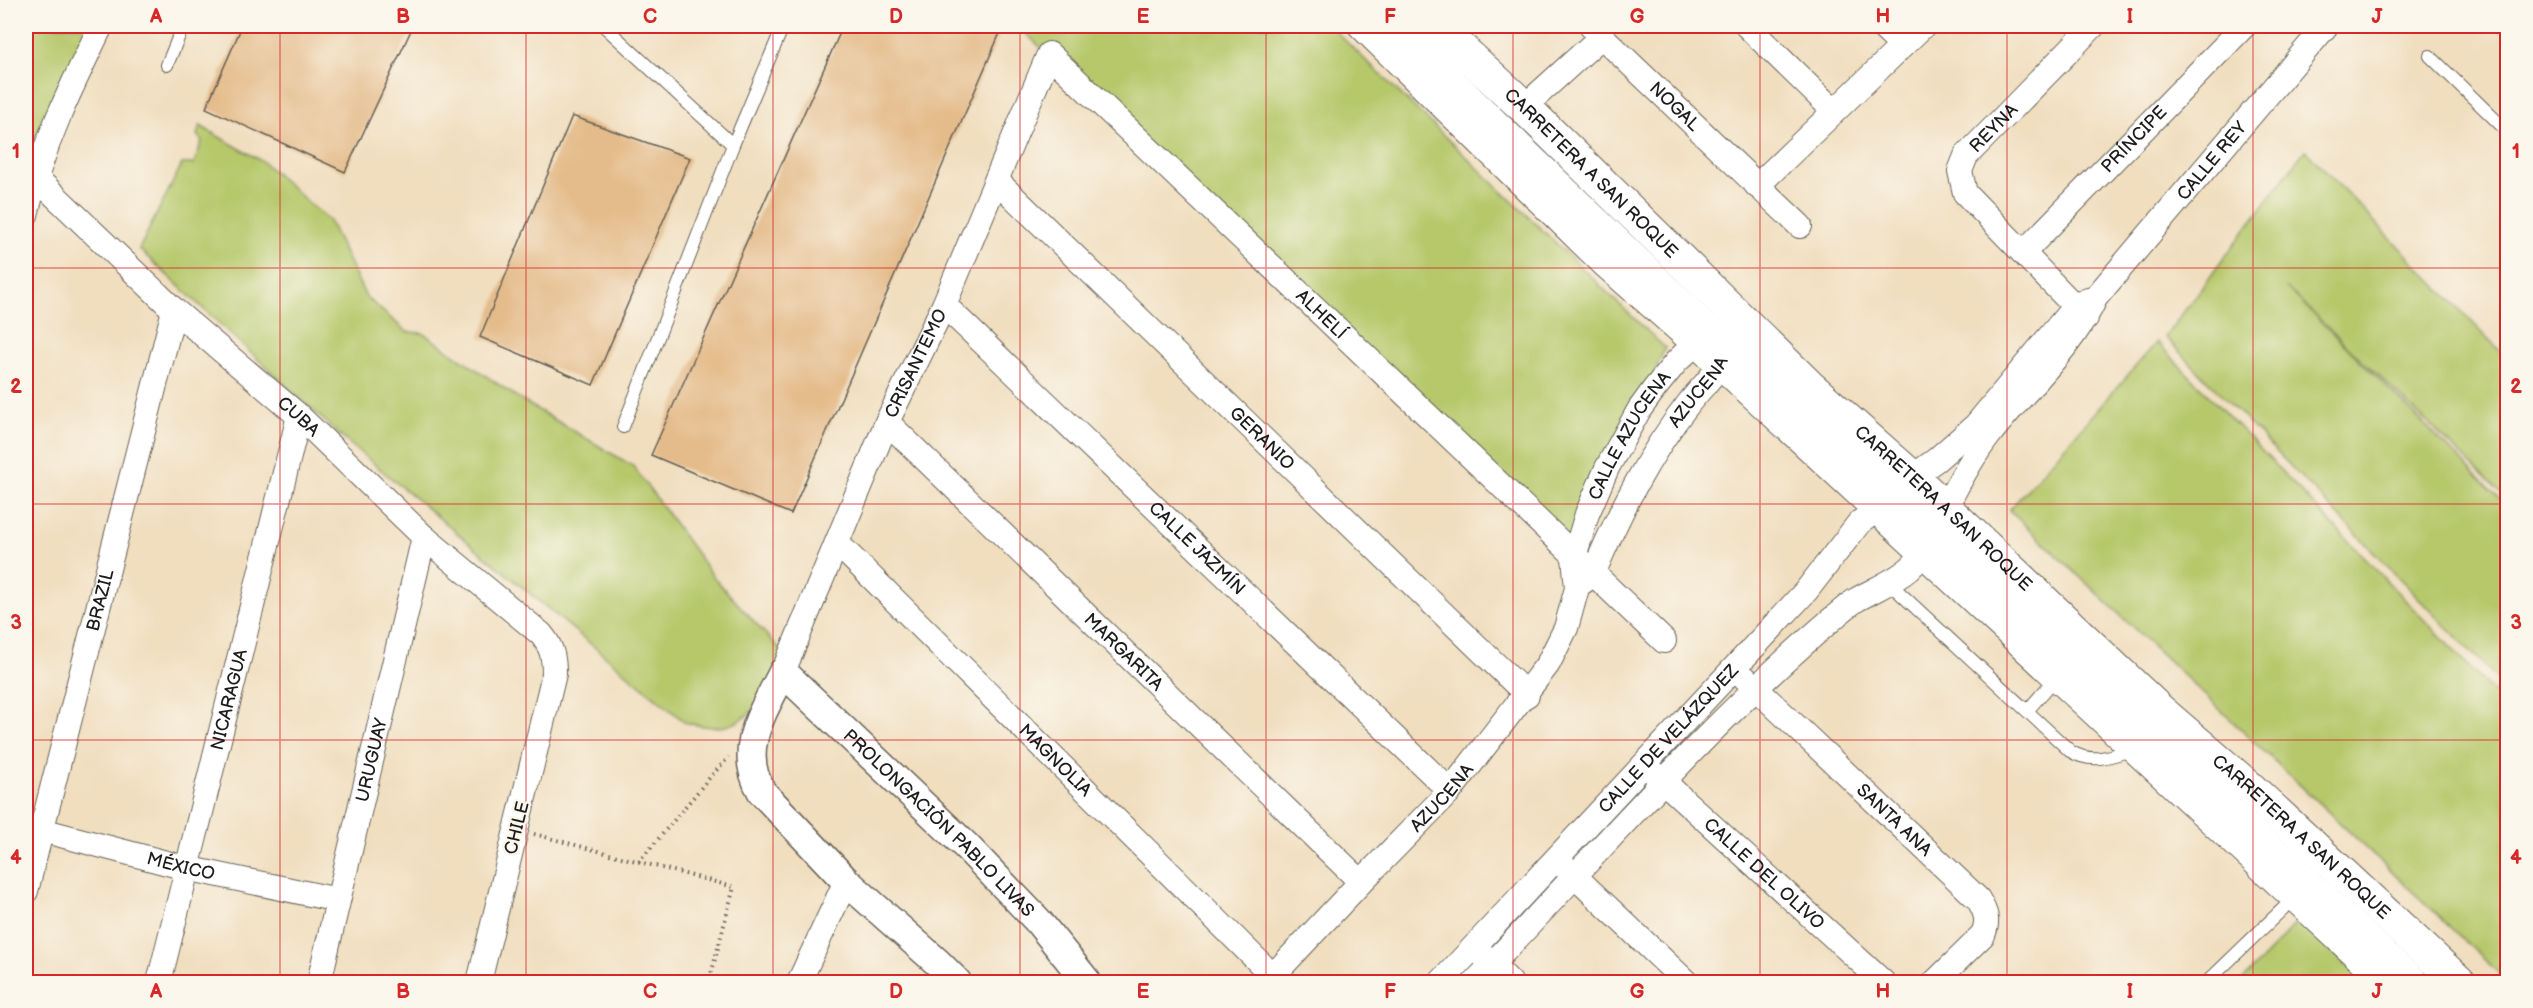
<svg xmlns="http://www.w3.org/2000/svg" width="2533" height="1008" font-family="'Balsamiq Sans',sans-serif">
<rect width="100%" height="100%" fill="#fbf7ec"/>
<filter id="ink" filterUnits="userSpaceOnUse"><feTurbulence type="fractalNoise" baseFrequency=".0167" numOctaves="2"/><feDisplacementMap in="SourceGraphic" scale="12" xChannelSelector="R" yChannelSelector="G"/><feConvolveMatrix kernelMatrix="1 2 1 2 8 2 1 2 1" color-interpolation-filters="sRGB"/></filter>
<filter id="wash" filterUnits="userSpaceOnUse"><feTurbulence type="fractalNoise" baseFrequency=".008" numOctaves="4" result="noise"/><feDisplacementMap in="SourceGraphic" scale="24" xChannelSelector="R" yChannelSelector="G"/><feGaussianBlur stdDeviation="1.35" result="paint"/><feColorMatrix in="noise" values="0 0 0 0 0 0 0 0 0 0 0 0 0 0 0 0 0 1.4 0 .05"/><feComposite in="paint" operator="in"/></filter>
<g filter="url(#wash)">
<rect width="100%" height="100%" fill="#f0debf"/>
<path fill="#b6c86b" stroke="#697244" stroke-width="1.5" d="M26 26H105L32 157 26 155Z
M1018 26H1330L1665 348 1575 550Z
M200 126 262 161 329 221 366 297 407 332 423 333 523 401 633 466 715 579 786 656C769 685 754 728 714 727 705 727 695 724 686 723L345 440 139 249 182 164H194L202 141 197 135Z
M2305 150 2507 358V499L2286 287 2507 506V689L2165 337Z
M2157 342 2507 706V981L2009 510Z
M2299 920 2365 982H2241Z"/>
<g id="blocks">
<path fill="#e4bb8a" d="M242 26H413L345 172 206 108Z
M843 26H1003L791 514 651 455Z
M572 116 690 158 593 385 480 337Z"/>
</g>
</g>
<g filter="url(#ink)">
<use href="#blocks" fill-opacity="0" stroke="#666055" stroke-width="1.5"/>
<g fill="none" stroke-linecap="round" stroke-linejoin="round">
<g stroke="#666055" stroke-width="14">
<path id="service" d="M604 26 733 145
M2430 56 2508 132
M167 65 183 26
M623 427 733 145 783 26
M1888 582 2070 751C2091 764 2109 757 2131 750
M2027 711 2055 679
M2207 982 2293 899"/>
</g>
<g stroke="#666055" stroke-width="26">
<g id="minor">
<path d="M1360 26 1604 265 1719 366 2383 982"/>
<path id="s1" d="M1591 26 1800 226"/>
<path d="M1747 26 1834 111"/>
<path d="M1881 26 1902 46"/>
<path d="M1524 107 1602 36"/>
<path id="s2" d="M26 168 174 310 299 416 424 537 541 634C552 647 554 657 554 674L479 982"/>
<path id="s3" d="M998 182 1527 695"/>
<path d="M1757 186 1923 26"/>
<path d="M26 215C41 148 71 87 101 26"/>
<path id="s4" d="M2023 253 2244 26"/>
<path id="s5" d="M944 305 1450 791"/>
<path id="s6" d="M2086 318 1965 193 1960 171 1966 156 2093 26"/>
<path id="s7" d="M887 422 1361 882"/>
<path d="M1912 477 1936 460 1976 425 2075 306 2088 300"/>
<path id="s8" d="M1945 509C1958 483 1972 457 1990 434 2025 389 2072 349 2096 297L2326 26"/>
<path id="s9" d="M837 543 1273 976"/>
<path id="s10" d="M1583 582 1593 574C1619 513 1648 455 1689 403 1701 387 1721 371 1724 351"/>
<path id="s11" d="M783 672 887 422 944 305 1049 54 1664 641"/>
<path id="s12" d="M1745 678 1978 899C1986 912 1989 921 1983 935L1935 982"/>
<path id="s13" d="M1652 771 1883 982"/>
<path id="s14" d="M26 826 186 868 338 900"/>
<path d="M1564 866 1686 982"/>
<path id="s15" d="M26 891 174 310"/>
<path d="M1481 953 1510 982"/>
<path id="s16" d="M159 982 299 416"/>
<path id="s17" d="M319 982 424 537"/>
<path d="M799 982 846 881"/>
<path id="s18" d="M1267 982 1361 882 1450 791 1548 664 1566 628 1577 588 1574 557 1587 514 1607 468 1639 410 1655 388 1677 361 1694 345 1705 338"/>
<path id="s19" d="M1441 982 1806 591 1859 523 1874 512 1887 508"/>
<path d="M1475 982C1592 861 1702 730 1831 620 1839 613 1847 606 1856 600 1874 589 1914 574 1921 553 1922 549 1921 543 1921 539"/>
</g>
</g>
<g stroke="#666055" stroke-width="31">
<g id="tertiary">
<path id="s20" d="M957 982 937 962 846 881 762 792C736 749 764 711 783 672L966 846 1038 921 1087 982"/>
</g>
</g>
<g stroke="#666055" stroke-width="35">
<g id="secondary">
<path d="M1391 26 1724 348 1919 525 2411 982"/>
<path id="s21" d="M1436 26 1524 107 1809 386 1912 477 2158 709 2251 789 2459 982"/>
</g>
</g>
<path stroke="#666055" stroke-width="4" stroke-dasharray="1.5 4.5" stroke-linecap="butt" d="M534 834 734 887 709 982
M639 862 711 776 729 757"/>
<use href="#service" stroke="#fff" stroke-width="12"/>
<use href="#minor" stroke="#fff" stroke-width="24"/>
<use href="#tertiary" stroke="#fff" stroke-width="28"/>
<use href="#secondary" stroke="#fff" stroke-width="33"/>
</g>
</g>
<path fill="none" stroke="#d62828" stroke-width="1.5" stroke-opacity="0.55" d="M280 26V982M526 26V982M773 26V982M1020 26V982M1266 26V982M1513 26V982M1760 26V982M2007 26V982M2253 26V982M26 268H2508M26 504H2508M26 740H2508"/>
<g text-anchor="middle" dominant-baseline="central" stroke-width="5" stroke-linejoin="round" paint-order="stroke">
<g font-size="18" fill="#1c1c1c" stroke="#fbf7ec">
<text stroke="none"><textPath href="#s1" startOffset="116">NOGAL</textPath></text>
<text stroke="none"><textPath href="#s6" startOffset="252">REYNA</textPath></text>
<text stroke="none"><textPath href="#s4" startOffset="159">PRÍNCIPE</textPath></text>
<text stroke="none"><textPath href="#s8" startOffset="440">CALLE REY</textPath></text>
<text stroke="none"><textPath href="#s21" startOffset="214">CARRETERA A SAN ROQUE</textPath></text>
<text stroke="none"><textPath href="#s11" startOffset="1050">ALHELÍ</textPath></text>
<text stroke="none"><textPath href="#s11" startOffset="336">CRISANTEMO</textPath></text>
<text stroke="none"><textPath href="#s10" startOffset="224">AZUCENA</textPath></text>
<text stroke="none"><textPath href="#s2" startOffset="369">CUBA</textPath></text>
<text stroke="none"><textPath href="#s18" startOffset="672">CALLE AZUCENA</textPath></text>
<text stroke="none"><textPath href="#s3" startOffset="368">GERANIO</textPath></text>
<text stroke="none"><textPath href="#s21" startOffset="700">CARRETERA A SAN ROQUE</textPath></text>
<text stroke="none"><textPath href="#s5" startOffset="351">CALLE JAZMÍN</textPath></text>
<text stroke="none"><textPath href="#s15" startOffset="300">BRAZIL</textPath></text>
<text stroke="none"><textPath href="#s7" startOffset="330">MARGARITA</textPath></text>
<text stroke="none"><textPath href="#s16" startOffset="291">NICARAGUA</textPath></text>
<text stroke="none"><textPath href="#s19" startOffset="333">CALLE DE VELÁZQUEZ</textPath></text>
<text stroke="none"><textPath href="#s17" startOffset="228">URUGUAY</textPath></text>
<text stroke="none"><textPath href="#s9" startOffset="308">MAGNOLIA</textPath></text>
<text stroke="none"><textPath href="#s18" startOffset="254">AZUCENA</textPath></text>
<text stroke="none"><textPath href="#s12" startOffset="206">SANTA ANA</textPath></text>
<text stroke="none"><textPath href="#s20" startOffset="618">PROLONGACIÓN PABLO LIVAS</textPath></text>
<text transform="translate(517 828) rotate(-76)">CHILE</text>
<text stroke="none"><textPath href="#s21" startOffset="1186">CARRETERA A SAN ROQUE</textPath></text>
<text stroke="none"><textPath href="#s14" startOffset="160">MÉXICO</textPath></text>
<text stroke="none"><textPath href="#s13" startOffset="152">CALLE DEL OLIVO</textPath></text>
</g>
</g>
<rect width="2533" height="1008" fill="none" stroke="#fbf7ec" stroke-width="66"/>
<rect x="33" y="33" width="2467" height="942" fill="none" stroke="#d62828" stroke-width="2"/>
<g font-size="20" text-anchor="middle" font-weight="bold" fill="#d62828">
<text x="156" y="23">A</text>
<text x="403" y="23">B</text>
<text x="650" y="23">C</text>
<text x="896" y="23">D</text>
<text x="1143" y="23">E</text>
<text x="1390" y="23">F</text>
<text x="1637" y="23">G</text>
<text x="1883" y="23">H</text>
<text x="2130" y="23">I</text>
<text x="2377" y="23">J</text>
<text x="16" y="158">1</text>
<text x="2516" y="158">1</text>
<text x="16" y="393">2</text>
<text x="2516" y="393">2</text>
<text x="16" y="629">3</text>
<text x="2516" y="629">3</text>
<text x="16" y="864">4</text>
<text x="2516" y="864">4</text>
<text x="156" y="998">A</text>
<text x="403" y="998">B</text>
<text x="650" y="998">C</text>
<text x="896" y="998">D</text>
<text x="1143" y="998">E</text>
<text x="1390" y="998">F</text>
<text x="1637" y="998">G</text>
<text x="1883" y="998">H</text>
<text x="2130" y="998">I</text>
<text x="2377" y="998">J</text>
</g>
</svg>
